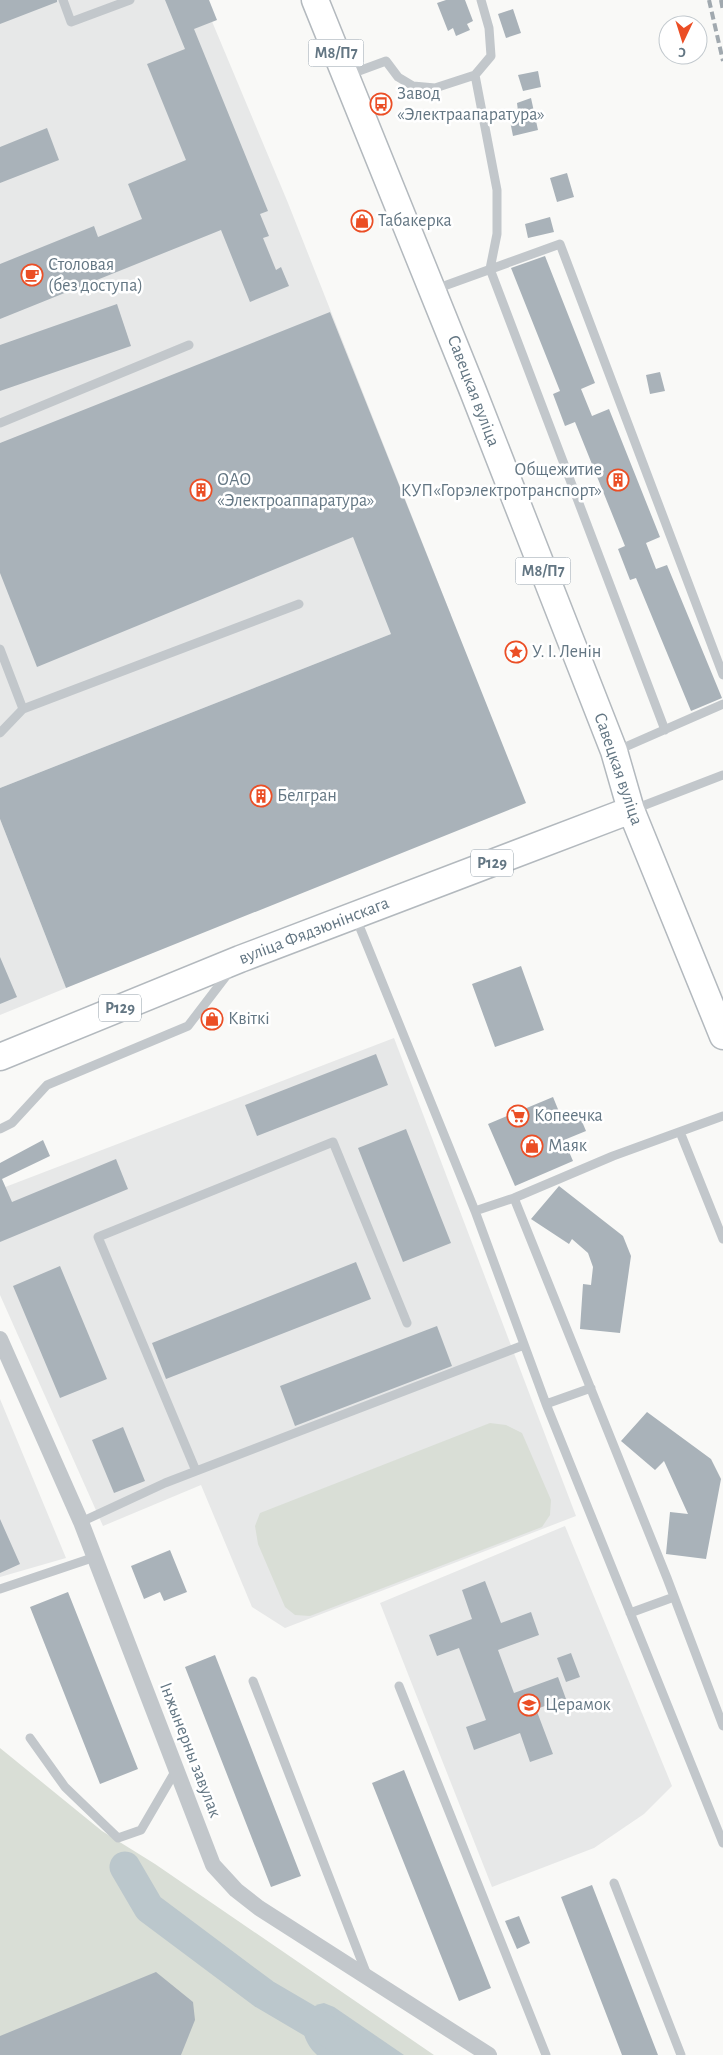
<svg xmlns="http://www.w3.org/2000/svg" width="723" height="2055" font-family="'Alegreya Sans',sans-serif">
<rect width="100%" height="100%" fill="#f9f9f7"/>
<path fill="#e7e8e8" d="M0 0H203L288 203 451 615 391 634 0 788Z
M0 819 66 988 0 1015Z
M394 1038 576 1516 285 1628 252 1607 201 1485 103 1526 0 1295V1189Z
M0 1399 66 1558 0 1577Z
M565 1526 672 1786 644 1814 594 1848 492 1887 380 1603Z"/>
<path fill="#d9ded6" d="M490 1423 506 1425 522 1433 551 1500 550 1515 542 1527 310 1616 295 1615 285 1607 258 1544 255 1526 260 1513Z
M0 1748 102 1831 155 1864 434 2055H0Z"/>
<path fill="#bbc7cc" d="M324 2003 334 2007 404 2055H317C299 2039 295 2008 324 2003Z"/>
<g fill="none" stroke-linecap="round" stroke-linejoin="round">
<path stroke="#bbc7cc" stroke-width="31" d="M125 1867 149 1908 264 1994 368 2055"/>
</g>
<path fill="#a9b2b9" d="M0 0H57V2L0 24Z
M165 0H209L217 20 194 29 268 211 260 214 269 236 263 238 276 270 281 267 289 286 250 302 221 230 0 319V264L94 226 98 237 142 219 128 184 186 160 147 64 185 49Z
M446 0H465L473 21 467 24 470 30 456 36 453 28 448 31 437 3Z
M513 9 521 33 506 38 498 14Z
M538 71 541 87 523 91 518 75Z
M531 98 538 130 513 136 510 121 519 119 517 103Z
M47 128 59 160 0 183V147Z
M567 173 574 197 557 202 550 178Z
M550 217 554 232 528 238 525 224Z
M545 256 595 383 581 389 592 416 609 409 660 537 646 543 656 569 667 565 722 698 691 711 636 578 630 580 618 549 625 546 575 422 565 426 553 394 560 391 511 268Z
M117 304 131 346 0 391V345Z
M330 312 526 803 66 988 0 819V788L391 634 353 537 37 667 0 573V443Z
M660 372 665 391 650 394 646 375Z
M0 957 17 997 0 1004Z
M521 966 544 1030 495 1047 472 984Z
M376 1054 388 1085 257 1136 245 1105Z
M553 1097 562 1119 578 1112 586 1131 564 1140 573 1161 515 1186 488 1124Z
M406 1129 451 1243 403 1262 358 1148Z
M43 1140 50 1156 2 1179 12 1202 116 1159 128 1189 0 1242V1163Z
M559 1186 623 1236 631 1256 620 1333 580 1329 583 1284 591 1285 593 1267 588 1253 572 1239 569 1244 531 1219Z
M356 1262 371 1299 166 1379 152 1343Z
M60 1266 107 1379 60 1398 13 1286Z
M437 1326 452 1366 295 1426 280 1386Z
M647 1412 711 1459 721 1479 706 1559 666 1554 670 1512 688 1514 664 1461 655 1470 621 1441Z
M123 1427 145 1481 114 1493 92 1440Z
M0 1519 20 1564 0 1573Z
M170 1550 187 1592 164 1601 160 1592 144 1599 131 1566Z
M485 1581 501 1623 531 1612 539 1635 498 1650 514 1693 558 1677 566 1699 536 1709 553 1754 530 1762 520 1733 474 1750 466 1727 486 1720 459 1648 437 1656 429 1635 472 1619 462 1590Z
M68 1592 138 1769 100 1784 30 1607Z
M571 1653 580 1677 566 1682 557 1658Z
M215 1655 301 1876 271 1887 185 1667Z
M404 1770 491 1988 459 2001 372 1783Z
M592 1885 658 2055H622L561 1897Z
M519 1916 530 1943 517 1949 505 1921Z
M156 1972 193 2002 195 2020 181 2055H0V2036Z"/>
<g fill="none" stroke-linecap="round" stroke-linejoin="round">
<g stroke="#b3b9be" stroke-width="29">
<path id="primary" d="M315 0 473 391 614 751 631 810 723 1036
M0 1057 240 959 631 810"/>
</g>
<path stroke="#c2c7cb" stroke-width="9" d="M63 0 71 22 130 0
M348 75 386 61 398 77 413 86 435 88 475 75 491 56 489 28 481 0
M475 75 497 190V234L490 269 665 730
M433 290 560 244 723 675
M0 423 189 345
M0 649 23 709
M0 733 23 709 299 604
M616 751 723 704
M632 810 723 775
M356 918 475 1211 546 1404 723 1843
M0 1129 12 1123 47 1085 188 1026 230 971
M680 1132 723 1239
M514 1198 667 1578 723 1726
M475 1211 514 1198 613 1156 723 1116
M546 1404 591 1388
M196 1471 98 1237 333 1142 407 1323
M81 1522 165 1483 524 1345
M0 1589 95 1557
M630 1613 674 1597
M253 1681 367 1975
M399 1686 546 2055
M30 1738 65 1787 118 1838 141 1830 176 1770
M614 1883 681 2055"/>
<path stroke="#c2c7cb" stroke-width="16" d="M0 1339 81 1522 213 1865 236 1890 259 1908 489 2055"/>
<use href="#primary" stroke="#fff" stroke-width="26"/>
<path stroke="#a1a9af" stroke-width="4" stroke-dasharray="8 4" stroke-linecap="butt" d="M709 0 723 61
M721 0 723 11"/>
</g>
<defs>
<g id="bus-ring" transform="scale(1.125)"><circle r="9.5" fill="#fff" stroke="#eb4e25" stroke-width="1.5"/><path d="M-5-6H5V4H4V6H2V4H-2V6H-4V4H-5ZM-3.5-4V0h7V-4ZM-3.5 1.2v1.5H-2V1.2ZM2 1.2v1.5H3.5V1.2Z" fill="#eb4e25"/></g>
<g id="shop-ring" transform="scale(1.125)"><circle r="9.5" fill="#fff" stroke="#eb4e25" stroke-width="1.5"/><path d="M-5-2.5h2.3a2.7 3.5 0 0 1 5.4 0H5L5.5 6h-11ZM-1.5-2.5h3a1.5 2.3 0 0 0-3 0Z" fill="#eb4e25"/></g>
<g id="cafe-ring" transform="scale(1.125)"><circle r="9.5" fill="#fff" stroke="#eb4e25" stroke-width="1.5"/><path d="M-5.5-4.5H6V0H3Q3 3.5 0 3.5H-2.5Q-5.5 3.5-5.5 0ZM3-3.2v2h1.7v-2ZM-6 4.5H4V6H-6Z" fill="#eb4e25"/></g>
<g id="building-ring" transform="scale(1.125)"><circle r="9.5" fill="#fff" stroke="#eb4e25" stroke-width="1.5"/><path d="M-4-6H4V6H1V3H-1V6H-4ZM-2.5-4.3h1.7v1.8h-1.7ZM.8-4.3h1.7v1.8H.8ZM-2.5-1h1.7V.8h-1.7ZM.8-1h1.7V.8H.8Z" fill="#eb4e25"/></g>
<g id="sight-ring" transform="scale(1.125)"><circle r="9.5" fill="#fff" stroke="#eb4e25" stroke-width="1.5"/><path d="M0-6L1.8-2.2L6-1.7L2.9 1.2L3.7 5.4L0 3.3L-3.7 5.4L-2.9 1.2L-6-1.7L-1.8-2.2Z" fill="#eb4e25"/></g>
<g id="supermarket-ring" transform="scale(1.125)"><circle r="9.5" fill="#fff" stroke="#eb4e25" stroke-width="1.5"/><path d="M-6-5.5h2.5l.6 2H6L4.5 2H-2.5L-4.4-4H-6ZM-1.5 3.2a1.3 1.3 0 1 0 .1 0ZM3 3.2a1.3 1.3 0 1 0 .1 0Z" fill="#eb4e25"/></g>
<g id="school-ring" transform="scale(1.125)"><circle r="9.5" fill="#fff" stroke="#eb4e25" stroke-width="1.5"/><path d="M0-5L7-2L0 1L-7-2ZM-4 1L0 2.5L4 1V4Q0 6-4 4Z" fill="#eb4e25"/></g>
</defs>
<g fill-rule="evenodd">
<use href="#bus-ring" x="381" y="104"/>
<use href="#shop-ring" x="362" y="221"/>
<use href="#cafe-ring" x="32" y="275"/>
<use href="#building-ring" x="618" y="480"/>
<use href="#building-ring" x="201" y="490"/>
<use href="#sight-ring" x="516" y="652"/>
<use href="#building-ring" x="261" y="796"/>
<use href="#shop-ring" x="212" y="1019"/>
<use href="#supermarket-ring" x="518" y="1116"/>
<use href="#shop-ring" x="532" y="1146"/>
<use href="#school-ring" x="529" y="1705"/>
</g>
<g text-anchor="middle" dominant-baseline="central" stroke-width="5" stroke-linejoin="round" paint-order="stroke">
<g fill="#fff" stroke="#929fa8" stroke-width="1">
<rect x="308.5" y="39.5" width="55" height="27" rx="4"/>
<rect x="515.5" y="557.5" width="55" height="27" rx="4"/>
<rect x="471" y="849.5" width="42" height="27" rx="4"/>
<rect x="99" y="994.5" width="42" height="27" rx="4"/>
</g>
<g font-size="16" font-weight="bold" fill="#637683">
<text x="336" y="53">М8/П7</text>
<text x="543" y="571">М8/П7</text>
<text x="492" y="863">Р129</text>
<text x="120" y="1008">Р129</text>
</g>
<g font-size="18" fill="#637683" stroke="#fff" text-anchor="start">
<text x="397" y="94">Завод<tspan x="397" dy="21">«Электраапаратура»</tspan></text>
<text x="378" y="221">Табакерка</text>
<text x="48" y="265">Столовая<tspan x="48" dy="21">(без доступа)</tspan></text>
<text x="602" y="470" text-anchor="end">Общежитие<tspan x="602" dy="21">КУП«Горэлектротранспорт»</tspan></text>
<text x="217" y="480">ОАО<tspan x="217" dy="21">«Электроаппаратура»</tspan></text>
<text x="532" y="652">У. І. Ленін</text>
<text x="277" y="796">Белгран</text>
<text x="228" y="1019">Квіткі</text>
<text x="534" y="1116">Копеечка</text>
<text x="548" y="1146">Маяк</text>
<text x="545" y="1705">Церамок</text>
</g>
<g font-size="18" fill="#637683" stroke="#fff">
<text transform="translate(473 391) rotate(69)">Савецкая вуліца</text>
<text transform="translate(618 769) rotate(71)">Савецкая вуліца</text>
<text transform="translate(314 931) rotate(-21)">вуліца Фядзюнінскага</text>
<text transform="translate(190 1750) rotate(69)">Інжынерны завулак</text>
</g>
</g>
<g transform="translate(683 40) rotate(184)"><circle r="24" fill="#ffffff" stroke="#c1c8cd"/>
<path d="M0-4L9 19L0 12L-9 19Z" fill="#eb4e25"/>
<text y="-8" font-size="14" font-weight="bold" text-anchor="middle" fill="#637683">С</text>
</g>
</svg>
